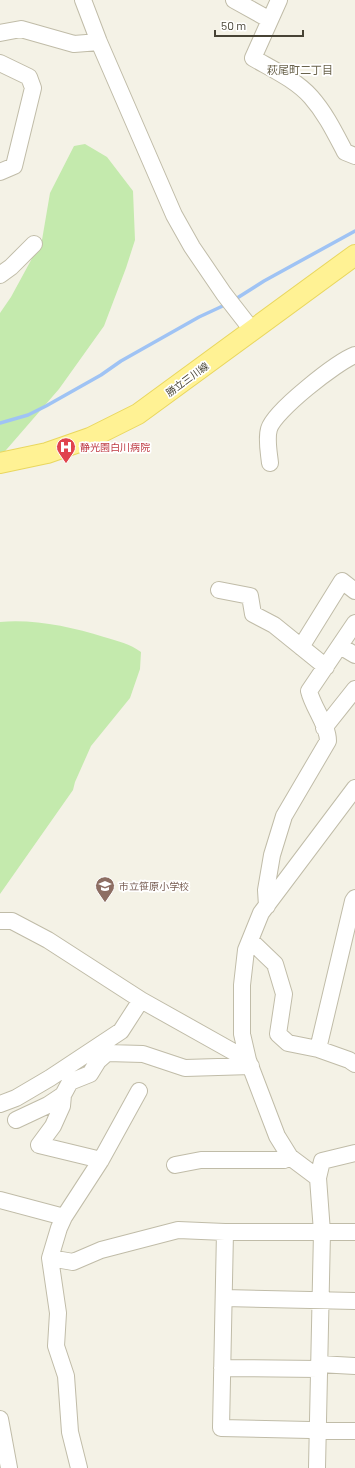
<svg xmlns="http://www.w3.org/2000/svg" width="355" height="1468" font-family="Barlow,'Noto Sans JP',sans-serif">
<rect width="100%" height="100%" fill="#f4f2e6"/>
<path fill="#c4eaad" d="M85 144 107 157 133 191 135 240 126 268 104 326 59 389 0 457V313L11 297 42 240 50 193 74 146Z
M0 622C35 619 71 627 104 637 118 641 130 644 141 652L140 669 130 698 91 746 75 782 73 790 0 894Z"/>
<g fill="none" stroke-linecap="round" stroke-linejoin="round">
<path stroke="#9fc3f4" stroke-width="3.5" d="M234 300 264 281 355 231
M0 423 28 415 46 406 101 375 121 361 199 317 227 304"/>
<g stroke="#c0bca8" stroke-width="18">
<path id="minor" d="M83 0 99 42 174 215 192 247 224 294 252 330
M234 0 270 20
M279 0 253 58C272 69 296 80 311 97 326 114 335 133 345 152L355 156
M0 33 21 29 74 44 99 42
M0 63 29 77 33 88 14 166 0 172
M0 275 11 267 34 244
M270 463C269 453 266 439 269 429 274 411 337 362 355 355
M219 590 250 596 253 614 274 625 326 667
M340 646 355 655
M301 647 342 581 355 591
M324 728 355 689
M267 906 266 890 272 855 284 816 328 741C328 725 313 708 309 691L355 623
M0 921H12L48 940 141 1000 248 1060
M250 940 275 964 284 994 278 1034 288 1043 318 1049 353 901 355 898
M318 1049 349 1060 355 1064
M0 1104 16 1098 50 1078 121 1031 141 1000
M16 1120 48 1105 63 1095
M101 1160 39 1145 53 1126 62 1106 63 1095 70 1082 90 1074 98 1061 107 1053 143 1054 185 1068 251 1066
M175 1165 201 1160H284L290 1157
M318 1178 322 1161 355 1153
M0 1200 64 1217
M225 1232 221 1428 355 1431
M50 1258 73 1262 101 1250 178 1230 225 1232H355
M224 1298 355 1301
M319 1364 355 1366
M222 1368 318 1369
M0 1419 9 1468
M79 1468 70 1432 66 1376 56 1346 58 1313 50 1258 59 1228 64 1217 101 1160 139 1091
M317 1468 322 1232 318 1178 290 1157 277 1136 248 1060 242 1034V985L246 950 261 913 355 788"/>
</g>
<g stroke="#e9d75f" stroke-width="22">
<path id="major" d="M0 463 47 453 90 438 138 414 355 255"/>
</g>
<use href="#minor" stroke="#fff" stroke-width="16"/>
<use href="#major" stroke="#fff294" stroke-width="20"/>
</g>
<defs>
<g id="hospital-pin" transform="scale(1)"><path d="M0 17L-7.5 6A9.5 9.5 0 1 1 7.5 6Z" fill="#e0444e" stroke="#fff"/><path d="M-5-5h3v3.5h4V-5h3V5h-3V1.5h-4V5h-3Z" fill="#fff"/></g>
<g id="school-pin" transform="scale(1)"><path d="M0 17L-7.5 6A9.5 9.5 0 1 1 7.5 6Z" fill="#8d6e63" stroke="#fff"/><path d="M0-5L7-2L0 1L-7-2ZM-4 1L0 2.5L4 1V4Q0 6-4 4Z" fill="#fff"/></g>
</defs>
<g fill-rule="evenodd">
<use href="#hospital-pin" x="66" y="447"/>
<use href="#school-pin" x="105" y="886"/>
</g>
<g text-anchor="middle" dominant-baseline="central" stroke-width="3.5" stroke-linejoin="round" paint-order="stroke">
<g font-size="10" fill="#474335" stroke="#fff">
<text transform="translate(187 379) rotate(-36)">勝立三川線</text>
</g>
<g font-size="10" fill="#be3a42" stroke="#fff" text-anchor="start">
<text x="80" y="447">静光園白川病院</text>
</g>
<g font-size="10" fill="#785e54" stroke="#fff" text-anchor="start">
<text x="119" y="886">市立笹原小学校</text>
</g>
<g font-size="11" fill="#6a634c" stroke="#fff">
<text x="300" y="69">萩尾町二丁目</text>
</g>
</g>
<path d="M215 30v6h88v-6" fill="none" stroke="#474335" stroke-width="2"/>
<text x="221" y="30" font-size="12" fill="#474335" stroke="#ffffff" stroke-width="3" paint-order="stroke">50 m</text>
</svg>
